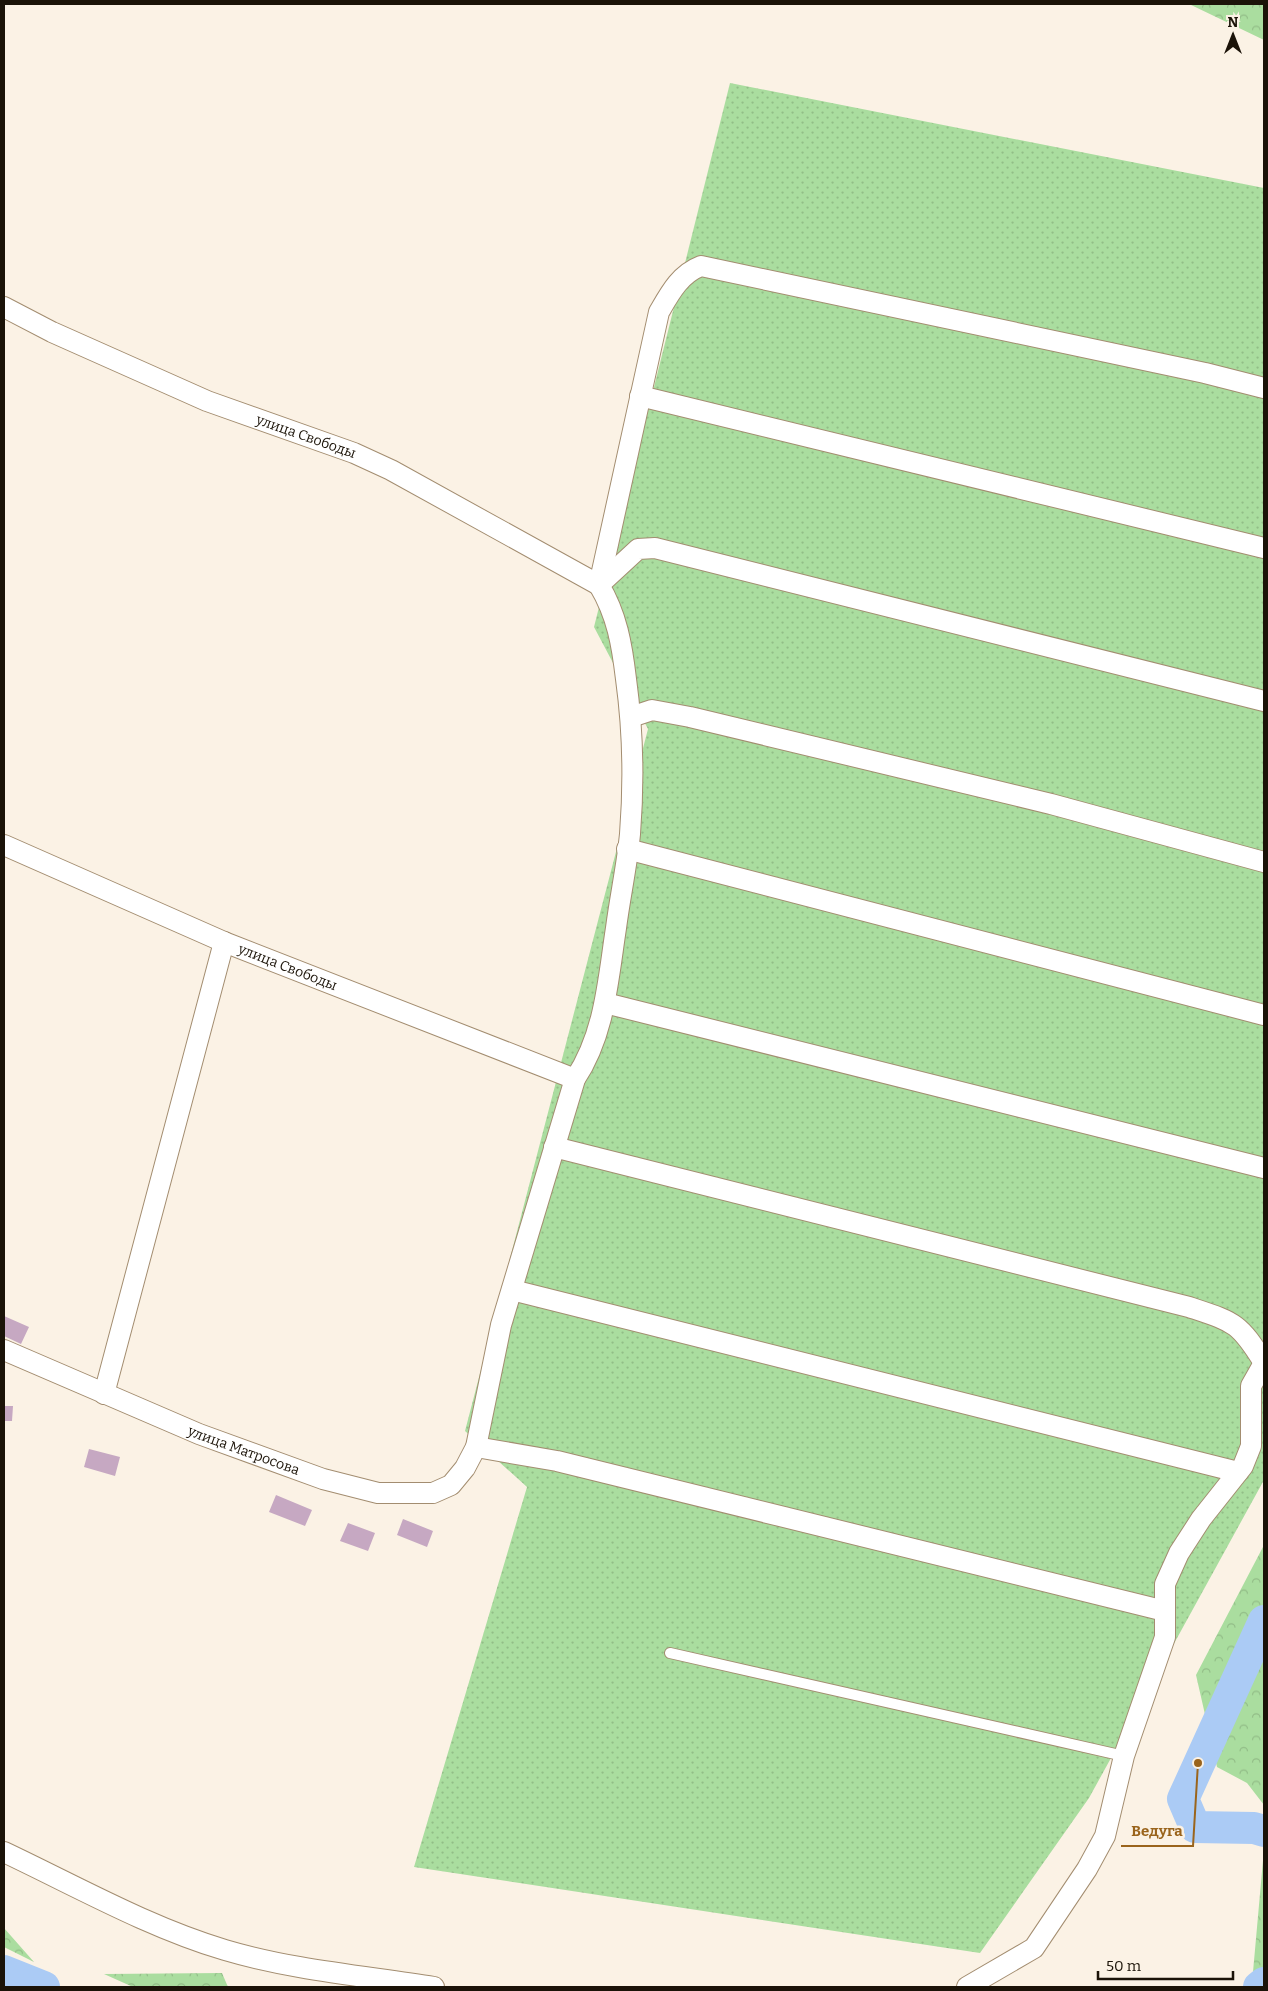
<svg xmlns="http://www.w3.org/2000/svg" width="1268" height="1991" font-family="Bitter,serif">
<defs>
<pattern id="forest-crowns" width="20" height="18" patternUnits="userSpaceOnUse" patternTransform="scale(1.25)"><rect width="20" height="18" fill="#aadd9f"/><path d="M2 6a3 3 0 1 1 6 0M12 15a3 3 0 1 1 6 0" fill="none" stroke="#92bd87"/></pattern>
<pattern id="garden-dots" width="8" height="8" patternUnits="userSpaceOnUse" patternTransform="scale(1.25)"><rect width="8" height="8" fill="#aadd9f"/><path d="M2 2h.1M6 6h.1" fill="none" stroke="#92bd87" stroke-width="1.8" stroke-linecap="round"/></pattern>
</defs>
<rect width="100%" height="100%" fill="#fbf2e5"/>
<path fill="url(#forest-crowns)" d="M1189 4H1264V40Z
M1264 1545V1805L1247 1783 1217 1767 1196 1675Z
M1264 1849V1987H1246L1253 1972Z
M4 1928 34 1962 4 1947Z
M222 1973 228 1987H133L104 1974Z"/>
<path fill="url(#garden-dots)" d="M730 83 1264 188V1480L1089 1798 980 1953 414 1867 527 1487 465 1431 648 729 594 627Z"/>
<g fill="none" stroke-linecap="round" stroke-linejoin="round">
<path stroke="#abcbf5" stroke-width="32" d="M1264 1621 1183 1799 1195 1827 1254 1828 1264 1831
M4 1971 44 1987
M1259 1987 1264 1983"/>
</g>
<path fill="#c6a8c2" d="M4 1316 29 1327 21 1344 4 1336Z
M4 1406H13L12 1421H4Z
M89 1449 120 1457 115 1476 84 1467Z
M276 1495 312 1510 305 1526 269 1512Z
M403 1519 433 1531 427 1547 397 1535Z
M348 1523 375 1533 368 1551 340 1541Z"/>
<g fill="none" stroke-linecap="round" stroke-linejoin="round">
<g stroke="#a38d70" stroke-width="12">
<path id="service" d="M670 1653 1124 1756"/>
</g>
<g stroke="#a38d70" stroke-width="22">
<g id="minor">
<path id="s1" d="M4 307 52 332 207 401 354 453 391 470 599 585"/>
<path d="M640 396 1264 548"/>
<path d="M599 585 638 549 655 548 1264 701"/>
<path d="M631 717 652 710 690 717 1051 804 1264 862"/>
<path id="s2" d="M4 845 224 942 575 1079"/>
<path d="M627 849 1264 1015"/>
<path d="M605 1003 1264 1168"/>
<path d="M554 1147 1189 1307C1234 1322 1239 1322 1264 1363"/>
<path d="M512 1290 1238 1472"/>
<path id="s3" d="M4 1350 199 1434 323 1479 378 1493H433L451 1485 465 1468 476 1447 501 1325 575 1079C605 1034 608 980 616 928 620 897 627 865 630 834 634 783 633 730 626 679 622 645 617 615 599 585L659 312C670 293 680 274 701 266L1205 373 1264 388"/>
<path d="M104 1394 224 942"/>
<path d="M476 1447 557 1461 1165 1611"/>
<path d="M4 1852C76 1886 148 1927 225 1950 292 1970 365 1976 434 1987"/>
<path d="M967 1987 1034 1948 1087 1869 1105 1836 1124 1756 1165 1637V1584L1179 1553 1201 1519 1243 1466 1251 1446V1386L1264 1363"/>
</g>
</g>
<use href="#service" stroke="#fff" stroke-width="10"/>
<use href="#minor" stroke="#fff" stroke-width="20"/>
</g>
<g text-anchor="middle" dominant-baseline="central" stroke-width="5" stroke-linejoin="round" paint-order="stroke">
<g font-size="14" fill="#1b1308" stroke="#fbf2e5">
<text stroke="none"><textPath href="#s1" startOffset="329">улица Свободы</textPath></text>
<text stroke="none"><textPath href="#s2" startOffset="309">улица Свободы</textPath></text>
<text stroke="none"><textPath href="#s3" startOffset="260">улица Матросова</textPath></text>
</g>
</g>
<path fill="none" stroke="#9a641c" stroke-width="2" d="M1198 1763L1193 1846H1121"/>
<circle fill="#9a641c" stroke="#fbf2e5" stroke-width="2" cx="1198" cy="1763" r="5"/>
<g font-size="15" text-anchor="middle" font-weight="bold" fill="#9a641c" stroke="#fbf2e5" stroke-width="5" stroke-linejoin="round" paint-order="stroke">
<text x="1157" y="1836">Ведуга</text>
</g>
<rect width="1268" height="1991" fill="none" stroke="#1b1308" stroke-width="10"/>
<g transform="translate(1233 35)" stroke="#fbf2e5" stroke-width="4" paint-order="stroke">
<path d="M0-4L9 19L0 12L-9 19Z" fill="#1b1308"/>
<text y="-8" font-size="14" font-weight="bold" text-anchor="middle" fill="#1b1308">N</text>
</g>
<path d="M1098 1971v8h135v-8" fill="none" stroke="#1b1308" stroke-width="2.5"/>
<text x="1106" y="1971" font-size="15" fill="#1b1308" stroke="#fbf2e5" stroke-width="4" paint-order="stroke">50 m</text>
</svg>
